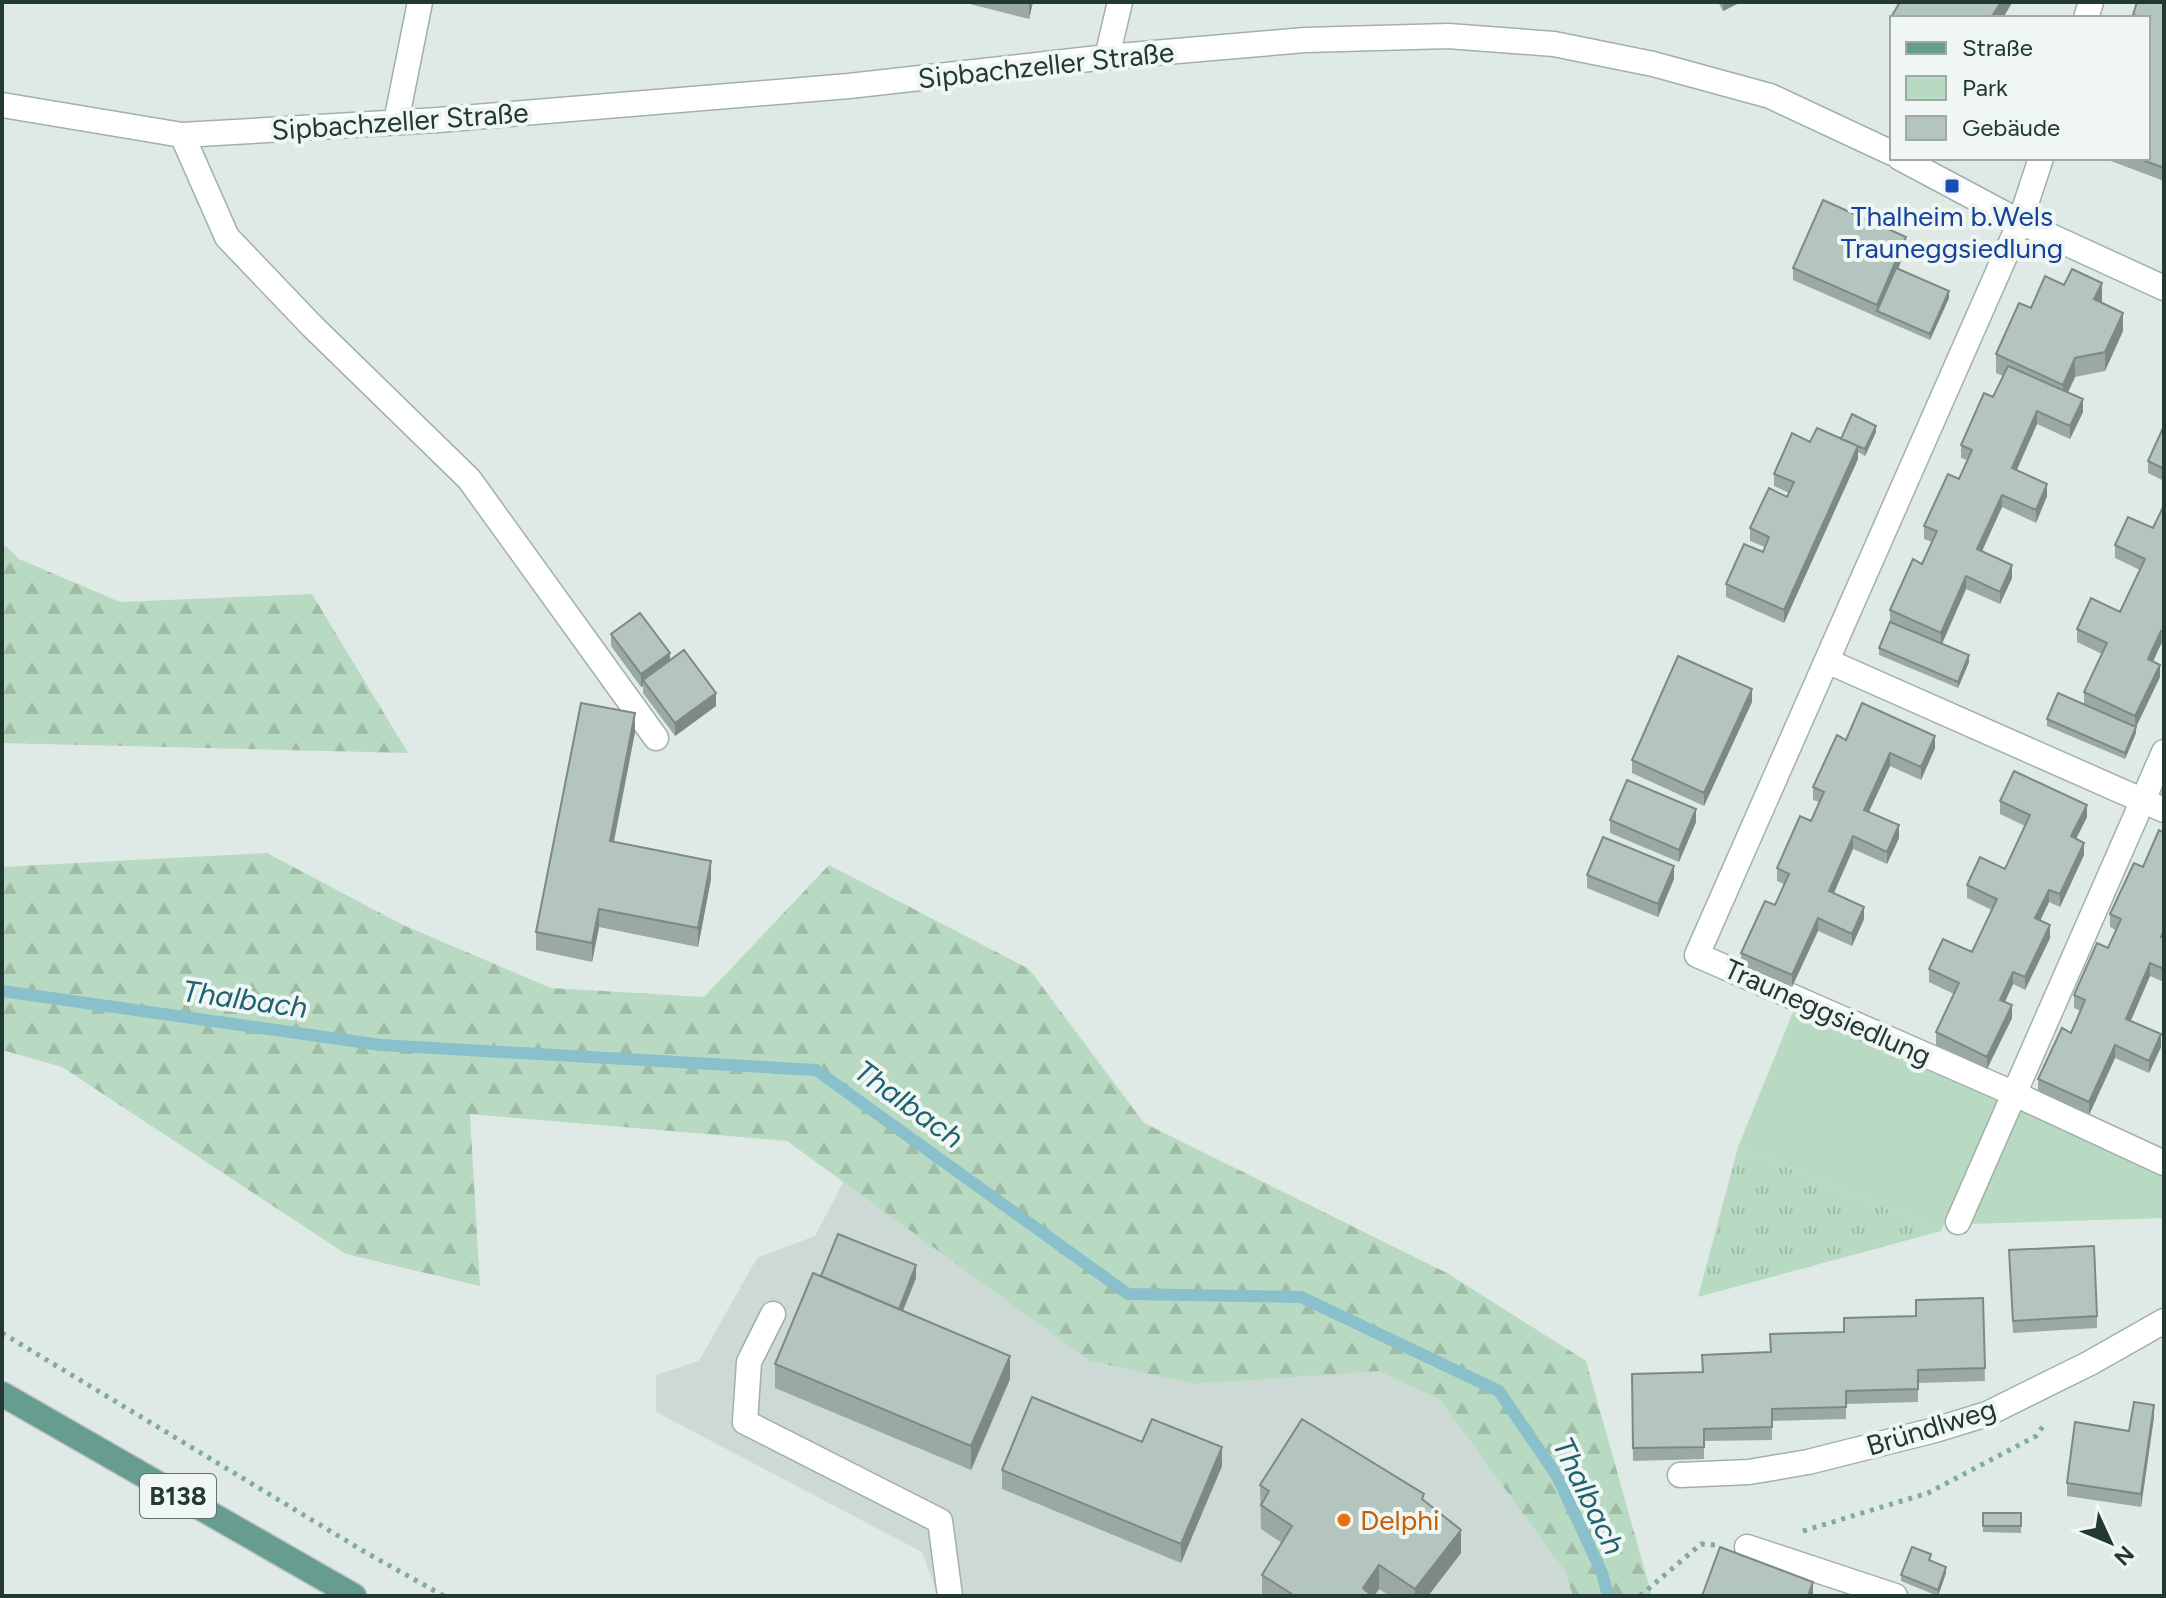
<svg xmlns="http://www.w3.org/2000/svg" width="2166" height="1598" font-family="Figtree,sans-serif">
<defs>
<pattern id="grass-tufts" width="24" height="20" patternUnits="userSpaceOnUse" patternTransform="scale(2)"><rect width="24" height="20" fill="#b9dac2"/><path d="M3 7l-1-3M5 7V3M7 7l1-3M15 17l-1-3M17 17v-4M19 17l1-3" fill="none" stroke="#9fbca7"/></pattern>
<pattern id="forest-firs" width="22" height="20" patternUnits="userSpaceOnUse" patternTransform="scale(2)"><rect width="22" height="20" fill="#b9dac2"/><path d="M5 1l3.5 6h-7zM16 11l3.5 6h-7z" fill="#9fbca7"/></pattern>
</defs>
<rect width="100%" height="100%" fill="#dfe9e5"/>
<path fill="#cdd9d4" d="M844 1181 1090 1361 1194 1384 1379 1370 1440 1400 1564 1570 1573 1596H938L922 1552 656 1412V1375L699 1361 757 1258 815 1236Z"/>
<path fill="url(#grass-tufts)" d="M1738 1147 1941 1231 1698 1297Z"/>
<path fill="url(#forest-firs)" d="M2 543 19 559 120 602 312 594 408 753 2 743Z
M267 853 403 925 551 988 704 997 829 865 1029 969 1144 1123 1447 1273 1586 1361 1652 1596H1573L1564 1570 1440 1400 1379 1371 1194 1384 1090 1361 787 1141 470 1114 480 1286 346 1254 62 1067 2 1050V867Z"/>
<path fill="#b9dac2" d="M1793 1012 1998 1101 1941 1231 1738 1147Z
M2017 1102 2164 1169V1218L1968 1224Z"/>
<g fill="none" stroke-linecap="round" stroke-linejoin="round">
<path stroke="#89c0cc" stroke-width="12" d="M2 991 381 1045 816 1070 1128 1294 1301 1297 1499 1391 1557 1476 1602 1573 1608 1596"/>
<g stroke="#a2b0ac" stroke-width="27">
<path id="minor" d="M2086 18 2091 2
M1107 57 1120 2
M2 105 182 135 438 120 849 86 1107 57 1305 40 1448 36 1554 44 1653 64 1770 96 1892 153
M396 122 420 2
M182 135 227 237 312 326 469 479 656 738
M1900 158 2020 222 2164 288
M2041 158 2020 222 1697 955 2015 1094 2164 1163
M1827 661 2164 810
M1958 1222 2164 752
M773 1314 749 1362 745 1422 940 1521 950 1596
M1680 1475 1749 1472 1808 1462 1935 1430 1987 1414 2090 1363 2164 1321
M1747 1547 1895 1596"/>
</g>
<g stroke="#bcc3c2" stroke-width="27">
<path id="major" d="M2 1394 354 1596"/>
</g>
<path stroke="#81ab9f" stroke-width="5" stroke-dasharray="4 6" stroke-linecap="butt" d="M2 1333 365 1552 444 1596
M1803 1531 1928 1493 2036 1436 2046 1422
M1640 1596 1701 1544 1716 1545"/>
<use href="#minor" stroke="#fff" stroke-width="24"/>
<use href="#major" stroke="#669d90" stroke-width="24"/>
</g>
<path fill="#9ba9a3" d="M962 2H1033L1029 19Z
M1718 2H1741L1723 11Z
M2164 2V181L2103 158H2148V18H2133V15Z
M1906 250 1898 269 1949 298 1930 340 1793 280V268Z
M2102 301 2101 303 2123 331 2105 371 2075 377 2068 392 2083 412 2070 439 2037 424 2017 470 2047 496 2036 523 2002 507 1982 551 2012 578 2000 604 1966 589 1942 644 1969 662 1958 688 1879 655V648L1890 623V610L1922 564 1932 542 1924 539V526L1959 479 1967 460 1961 458V445L1993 397 2003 376 1996 373V354L2031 308Z
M2164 431V481L2148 473V461Z
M1876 432 1865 456 1858 452V459L1784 623 1726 597V584L1763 552 1765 547 1750 541V528L1787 497 1789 493 1774 486V474L1810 442 1841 439Z
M2164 505V645L2161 644 2153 662 2160 677 2136 727V733L2125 759 2047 726V719L2084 704V692L2102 654 2077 642V629L2120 612 2140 570 2115 558V545L2153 528Z
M611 634 670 660 716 706 675 736 643 693V686L641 687 611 646Z
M1752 702 1704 806 1632 773V760Z
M635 732 614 842 711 879 698 947 599 927 592 962 536 950V932Z
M1846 740 1935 748 1921 780 1890 766 1869 812 1899 838 1887 864 1853 849 1834 893 1864 919 1852 946 1818 931 1792 987 1741 965V953L1775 905 1784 884 1777 881V868L1811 821 1819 802 1813 800V787Z
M2000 801 2087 817 2076 839 2084 855 2060 907 2049 902 2040 921 2050 938 2025 990 2013 984 2005 1002 2012 1018 1987 1069 1936 1045V1032L1954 994 1929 982V969L1972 952 1992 910 1967 898V885L2005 869 2025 826 2000 814Z
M1610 820 1696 822 1679 862 1610 833Z
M2164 833V982L2150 976 2131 1021 2161 1047 2149 1073 2115 1058 2089 1115 2038 1091V1079L2071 1033 2081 1011 2074 1008V995L2108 948 2116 930 2110 927V914L2143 867Z
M1587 875 1674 879 1658 917 1587 888Z
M2009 1250 2097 1316V1328L2013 1333Z
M821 1276 916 1278 903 1311 1010 1379 971 1470 775 1388V1364Z
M1983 1298 1985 1381 1918 1383V1402L1846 1404V1419L1772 1421V1440L1704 1441V1459L1633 1461 1632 1374 1702 1372 1844 1332 1916 1316Z
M2154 1417 2141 1507 2067 1496V1483Z
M1142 1442 1222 1466 1181 1563 1002 1489V1470Z
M1260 1485 1424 1500 1461 1553 1428 1596H1390L1379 1589 1374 1596H1262V1575L1282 1543 1261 1529Z
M1983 1513H2021V1533L1983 1532Z
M1931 1561 1946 1573 1938 1596 1901 1581V1575Z"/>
<path fill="#7e8985" d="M1029 2H1033L1029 19Z
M1723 2H1741L1723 11Z
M2001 2 2012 3 2003 18H1991Z
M1906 237V250L1879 312 1877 311V305Z
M2102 283V301L2094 318V299Z
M1949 291V298L1930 340V334Z
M2123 313V331L2105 371V352Z
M2075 358V377L2063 403V385Z
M2083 399V412L2070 439V426Z
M2037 411V424L2012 480V468Z
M1876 426V432L1865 456V449Z
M1858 446V459L1784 623V610Z
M2047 484V496L2036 523V510Z
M2002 495V507L1977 562V549Z
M2012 565V578L2000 604V592Z
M1966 576V589L1941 646V633Z
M2161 631V644L2148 672V659Z
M670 653V666L643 680V686L641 687V674Z
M1969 655V662L1958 688V682Z
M2160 665V677L2136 727V733L2125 759V753L2135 728V716Z
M1752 689V702L1704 806V793Z
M716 693V706L675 736V723Z
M635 713V732L610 860V841Z
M1935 736V748L1921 780V767Z
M1890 753V766L1864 822V810Z
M2087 805V817L2071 849V836Z
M1696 809V822L1679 862V850Z
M1899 825V838L1887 864V852Z
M1853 836V849L1829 904V891Z
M2084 843V855L2060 907V894Z
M711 861V879L698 947V928Z
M1674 866V879L1658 917V904Z
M2049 890V902L2035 931V918Z
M1864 907V919L1852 946V934Z
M599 909V927L592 962V943Z
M1818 918V931L1792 987V975Z
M2050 925V938L2025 990V977Z
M2150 963V976L2126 1031V1019Z
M2013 972V984L2000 1012V1000Z
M2012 1005V1018L1987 1069V1057Z
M2161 1034V1047L2149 1073V1061Z
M2115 1045V1058L2089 1115V1102Z
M916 1265V1278L897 1325V1313Z
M1010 1356V1379L971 1470V1446Z
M2154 1405V1417L2141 1507V1494Z
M1222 1447V1466L1181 1563V1544Z
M1461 1530V1553L1428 1596H1415V1589Z
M1379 1565V1589L1374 1596H1363V1588Z
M1946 1567V1573L1938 1596V1590Z
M1813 1582V1596H1808Z"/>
<path fill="#b4c4be" stroke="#7e8985" stroke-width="2" d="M1900 2H2001L1991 18H1892L1891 17Z
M2137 2H2164V168L2137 158H2148V18L2133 15Z
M1823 200 1906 237 1877 305 1793 268Z
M1896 268 1949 291 1930 334 1877 311Z
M2072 269 2102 283 2094 299 2123 313 2105 352 2075 358 2063 385 1996 354 2019 303 2031 308 2045 276 2064 285Z
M2008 366 2083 399 2070 426 2037 411 2012 468 2047 484 2036 510 2002 495 1977 549 2012 565 2000 592 1966 576 1941 633 1890 610 1913 559 1922 564 1937 531 1924 526 1948 474 1959 479 1972 450 1961 445 1984 393 1993 397Z
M1852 414 1876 426 1865 449 1841 439Z
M1817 428 1858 446 1784 610 1726 584 1744 544 1763 552 1769 537 1750 528 1769 488 1787 497 1794 482 1774 474 1792 433 1810 442Z
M2162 430 2164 431V469L2148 461Z
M2164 505V633L2161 631 2148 659 2160 665 2135 716 2084 692 2107 643 2077 629 2091 598 2120 612 2145 559 2115 545 2128 517 2153 528Z
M640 613 670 653 641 674 611 634Z
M1890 622 1969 655 1958 682 1879 648Z
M684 650 716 693 675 723 643 680Z
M1678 656 1752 689 1704 793 1632 760Z
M2058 693 2136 727 2125 753 2047 719Z
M581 703 635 713 610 841 711 861 698 928 599 909 592 943 536 932Z
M1862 703 1935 736 1921 767 1890 753 1864 810 1899 825 1887 852 1853 836 1829 891 1864 907 1852 934 1818 918 1792 975 1741 953 1765 901 1775 905 1789 874 1777 868 1800 816 1811 821 1824 792 1813 787 1837 735 1846 740Z
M2014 771 2087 805 2071 836 2084 843 2060 894 2049 890 2035 918 2050 925 2025 977 2013 972 2000 1000 2012 1005 1987 1057 1936 1032 1959 983 1929 969 1943 939 1972 952 1997 899 1967 885 1980 857 2005 869 2030 815 2000 801Z
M1627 780 1696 809 1679 850 1610 820Z
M2159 830 2164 833V931L2161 937 2164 938V969L2150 963 2126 1019 2161 1034 2149 1061 2115 1045 2089 1102 2038 1079 2062 1028 2071 1033 2085 1000 2074 995 2097 943 2108 948 2121 919 2110 914 2134 863 2143 867Z
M1603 837 1674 866 1658 904 1587 875Z
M838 1234 916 1265 899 1309 821 1276Z
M2094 1246 2097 1316 2013 1321 2009 1250Z
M813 1273 1010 1356 971 1446 775 1364Z
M1983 1298 1985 1368 1918 1370V1389L1846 1391V1407L1772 1409V1427L1704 1429V1447L1633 1448 1632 1374 1703 1372 1702 1355 1771 1352 1770 1334 1844 1332V1318L1916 1316V1300Z
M1032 1397 1142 1442 1152 1419 1222 1447 1181 1544 1002 1470Z
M2134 1402 2154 1405 2141 1494 2067 1483 2075 1422 2129 1431Z
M1302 1419 1424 1494 1422 1499 1461 1530 1415 1589 1379 1565 1363 1588 1372 1596H1295L1262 1575 1292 1526 1261 1505 1269 1491 1260 1485Z
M1983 1513H2021V1526H1983Z
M1720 1547 1813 1582 1808 1596H1702Z
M1912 1547 1931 1554 1929 1560 1946 1567 1938 1590 1901 1575Z"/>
<rect fill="#1a4fb4" stroke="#eff6f3" stroke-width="3" x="1944" y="178" width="16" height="16" rx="4"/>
<circle fill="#e8710a" stroke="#eff6f3" stroke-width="3" cx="1344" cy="1520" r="8"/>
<g text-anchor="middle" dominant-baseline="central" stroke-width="8" stroke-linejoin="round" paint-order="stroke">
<rect fill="#eff6f3" stroke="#5f716d" stroke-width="2" x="140" y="1474" width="76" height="44" rx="6"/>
<g font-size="26" font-weight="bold" fill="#213833">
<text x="178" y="1496">B138</text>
</g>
<g font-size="28" fill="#213833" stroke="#eff6f3">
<text transform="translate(1046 65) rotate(-6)">Sipbachzeller Straße</text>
<text transform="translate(400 121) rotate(-4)">Sipbachzeller Straße</text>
<text transform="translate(1828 1012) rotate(24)">Trauneggsiedlung</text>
<text transform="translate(1931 1427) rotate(-17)">Bründlweg</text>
</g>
<g font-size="28" fill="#164399" stroke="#eff6f3">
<text x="1952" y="216">Thalheim b.Wels<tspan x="1952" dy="32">Trauneggsiedlung</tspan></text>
</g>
<g font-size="28" fill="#c56008" stroke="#eff6f3" text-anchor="start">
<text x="1360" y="1520">Delphi</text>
</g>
<g font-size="30" font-style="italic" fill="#1f6170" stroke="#eff6f3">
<text transform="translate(245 999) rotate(8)">Thalbach</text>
<text transform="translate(909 1104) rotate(36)">Thalbach</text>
<text transform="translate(1589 1496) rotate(64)">Thalbach</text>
</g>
</g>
<rect width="2166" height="1598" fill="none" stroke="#213833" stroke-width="8"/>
<rect x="1890" y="16" width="260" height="144" fill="#eff6f3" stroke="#9daaa6" stroke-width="2"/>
<rect x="1906" y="42" width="40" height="12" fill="#669d90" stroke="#9daaa6" stroke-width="2"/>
<text x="1962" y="56" font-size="24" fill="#213833">Straße</text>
<rect x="1906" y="76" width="40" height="24" fill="#b9dac2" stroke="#9daaa6" stroke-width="2"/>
<text x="1962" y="96" font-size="24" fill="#213833">Park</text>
<rect x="1906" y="116" width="40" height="24" fill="#b4c4be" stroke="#9daaa6" stroke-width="2"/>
<text x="1962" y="136" font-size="24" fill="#213833">Gebäude</text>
<g transform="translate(2110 1542) rotate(134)" stroke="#eff6f3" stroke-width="6" paint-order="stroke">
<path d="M0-6L14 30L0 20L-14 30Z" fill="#213833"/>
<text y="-12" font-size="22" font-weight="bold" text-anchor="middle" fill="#213833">N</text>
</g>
</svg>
